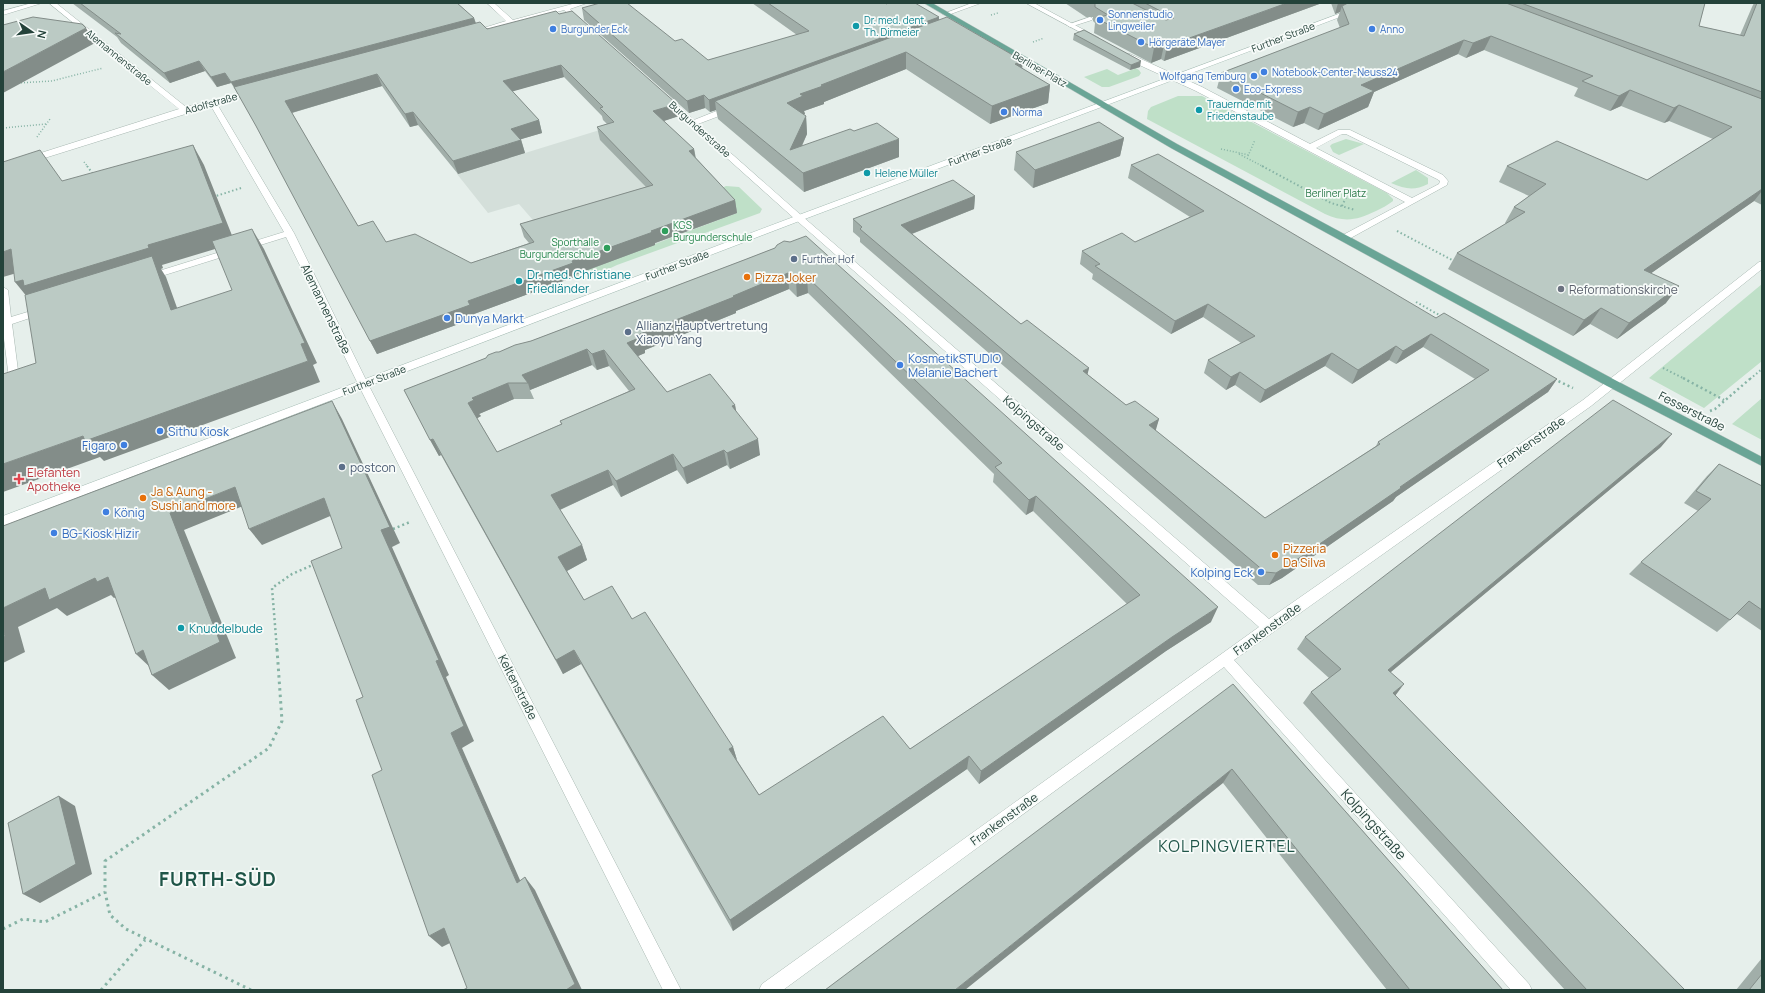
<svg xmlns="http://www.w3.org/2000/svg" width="1765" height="993" font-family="Manrope,sans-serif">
<rect width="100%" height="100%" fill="#e6efeb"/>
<path fill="#d4dfda" d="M642 117 738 213 576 274 551 241 519 204 488 213 457 174Z"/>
<path fill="#bfe0c8" d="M1126 62 1139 70 1141 73 1139 76 1109 87H1102L1084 77 1107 69 1118 75 1134 69Z
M1178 96H1202L1387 193 1393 199V201C1388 205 1382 208 1376 211 1357 220 1345 223 1325 214L1147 119 1148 111 1151 107Z
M1346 139 1364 144 1339 155 1333 152 1330 146 1332 144Z
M1416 170 1428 178V184C1414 191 1405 189 1391 183Z
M726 186 739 187 762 209 760 213 617 265 583 281 576 274 737 213 715 191Z
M1762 284V361L1704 408 1649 378Z
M1762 398V440L1732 424Z"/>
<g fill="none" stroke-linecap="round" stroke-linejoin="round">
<g stroke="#a8b8b2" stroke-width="1">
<path id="service" d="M32 3H42L3 15V11Z
M1090 17 1092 18V20L1070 27 1067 25Z"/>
</g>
<g stroke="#a8b8b2" stroke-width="1">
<path id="minor" d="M49 3H56L186 107 254 90 258 92 217 104 294 233 368 384 681 990H663L358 384 286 237 152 279H146L144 277 146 275 284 232 211 106 3 171V165L179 109Z
M487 3H494L513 20 576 3H587L570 9 582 21V23H578L564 10 482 32 479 30 480 29 506 21Z
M972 3H981L948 15 943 14Z
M1026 3H1034L1099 38 1093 39Z
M1124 54H1130L1202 87 1310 144 1338 130H1350L1443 175 1448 181 1447 185 1347 240H1341L1339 238 1341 236 1405 202 1196 91 1124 58ZM1342 134H1346L1437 179 1440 181 1439 184 1412 198 1316 148Z
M663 97H669L694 120 729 106H735V110L698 124 802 216 1269 619 1583 400 1759 262 1762 261V269L1591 406 1234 660 1529 984 1532 990H1511L1224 667 783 990H759L762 984 1259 627 796 220 663 101Z
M3 287 8 290 11 317 44 307 49 310 48 312 12 324 20 386 19 389H11L10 386 3 331Z"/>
</g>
<g stroke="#a4bbb3" stroke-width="1">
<path id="secondary" d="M1368 3H1377L802 220 3 526V516L796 216Z"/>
</g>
<g stroke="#c2cac8" stroke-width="1">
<path id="primary" d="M924 3H932L1177 144 1615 380 1762 457V466L1607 386 1171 148Z"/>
</g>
<path stroke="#86b3a5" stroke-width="1.5" stroke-dasharray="1 2" stroke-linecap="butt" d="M991 15 998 13
M1033 42 1044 38
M18 83 52 81 103 68
M3 128 46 124
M37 137 50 119
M1221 149 1249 155
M1239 154 1264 167
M1248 156 1255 140
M84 162 88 167"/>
<path stroke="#86b3a5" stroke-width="2" stroke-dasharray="1.5 2.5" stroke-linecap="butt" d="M87 166 93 174
M1262 166 1331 203 1355 210
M213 197 241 188
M1342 206 1349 191
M1397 231 1454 261
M1416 302 1441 316
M1663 368 1685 379
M1750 379 1762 369"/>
<path stroke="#86b3a5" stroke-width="2.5" stroke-dasharray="2 3" stroke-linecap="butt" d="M1683 378 1724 400
M1554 379 1573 388
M1710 411 1715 409 1751 378
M393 529 410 522
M277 650 272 588 292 574 315 564"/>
<path stroke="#86b3a5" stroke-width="3" stroke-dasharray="2.5 4" stroke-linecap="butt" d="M3 929 23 919 45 922 105 892
M101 990 145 940
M251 990 126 929 110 915 105 892V861L269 748 282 721 277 649"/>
<use href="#service" fill="#fff" fill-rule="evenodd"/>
<use href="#minor" fill="#fff" fill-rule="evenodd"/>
<use href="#secondary" fill="#fff" fill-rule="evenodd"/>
<use href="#primary" fill="#6aa596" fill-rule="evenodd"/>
</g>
<path fill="#a1aea9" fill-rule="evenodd" d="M72 3H457L474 18 476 23 679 116 663 121 694 149 696 158 735 200 737 213 655 243V245L577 274V276L474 314 475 318 377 354 263 138 237 92 231 83 217 87 205 71 170 83 121 43 117 37ZM564 77 602 116 603 120 607 124 597 127 600 140 646 187 520 224 524 237 529 243 471 263 386 242 358 226 292 113 382 86 410 127 418 125 458 174 525 153 521 139 542 133 539 120 512 91Z
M752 3H885L939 17V19L1050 85 1048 103 990 124 906 69 824 102V104L804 111 805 114 803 115 806 116 807 134 802 146 899 157 804 192 718 119 716 110 710 112 705 108 689 113 584 20 582 8 675 41 708 60 797 35Z
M1065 3H1322L1164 61 1161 59 1151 63 1094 33 1095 23 1093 21V17H1086Z
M1331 3H1705L1699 26 1740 35 1752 7 1754 3H1762V205L1754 201 1651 273 1666 303 1617 339 1590 324 1573 336 1448 269 1457 253 1506 224 1505 223 1514 207 1529 196 1499 182 1507 166 1647 180 1713 139 1669 121 1664 123 1621 106 1610 111 1574 96 1578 88 1484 50 1466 58 1458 54 1374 92 1368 107 1318 130 1304 123 1293 127 1217 88 1221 73 1340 28 1337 20 1340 12 1335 14Z
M1074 34 1140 67 1130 70 1073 40Z
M1124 138 1120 156 1033 188 1014 170 1016 152Z
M1131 165 1436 318 1557 379 1548 392 1396 497 1393 501 1282 578 1269 585H1258L860 242V238L853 232V219L975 196 974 209 912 234 1021 324 1089 368 1087 374 1126 405 1159 419 1155 430 1265 518 1376 446 1378 442 1475 379 1423 347 1396 364 1389 360 1352 384 1325 366 1260 403 1235 385 1226 390 1204 373 1208 360 1241 343 1203 317 1171 334 1092 279 1093 274 1080 264 1082 251 1135 242 1190 217 1128 178Z
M775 248 1211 622 1166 651 979 784 967 769 733 931 581 664 563 674 441 455 439 456 404 390 486 358 499 352 531 341 744 260ZM789 289 797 297 808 293 994 474 993 482 1026 515 1033 511 1127 604 910 749 759 795 737 760 733 747 632 619 584 600 567 571 587 560 582 545 560 510 613 485 621 497 677 470 687 484 727 465 730 469 760 455 736 412 735 405 667 392 638 356 645 353V350L736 313V311ZM592 365 597 370 609 366 629 391 560 421 561 424 497 452 477 418 481 416 479 414 514 399H534L530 390Z
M1661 447 1390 672 1395 695 1685 990H1565L1303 703 1311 692 1329 678 1297 649 1305 637Z
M1719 464 1762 486V631L1737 614 1730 620 1717 632 1629 574 1641 562 1698 511 1684 503 1707 476Z
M1233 684 1503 990H1387L1223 783Z
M1762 958V990H1736Z"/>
<path fill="#838d89" d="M1287 3H1322L1164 61 1167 46Z
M1338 3H1364L1342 6 1340 12 1335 14Z
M939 17V29L715 101 716 110 710 112 709 100Z
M474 18 477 28 237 92 231 82Z
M86 28 95 43 3 93V72Z
M1491 36 1484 50 1466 58 1473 43Z
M1464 40 1458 54 1374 92 1368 107 1318 130 1324 114 1361 85Z
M1164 45 1161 59 1151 63 1154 48Z
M906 52V69L824 102V104L804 111 805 114 788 120 787 103 800 94 821 85Z
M199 61 205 71 170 83 164 73Z
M1023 61 1021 79 1015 64Z
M1141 61 1140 67 1130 70 1131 65Z
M561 65 564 77 507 93 503 81Z
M225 73 231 83 217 87 211 77Z
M377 74 382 86 291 113 285 101Z
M1050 85 1048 103 990 124 992 106Z
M1630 90 1621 106 1610 111 1619 96Z
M704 95 705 108 689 113 687 101Z
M677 104 679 116 655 124 653 111Z
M1679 105 1669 121 1664 123 1674 108Z
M1310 107 1304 123 1293 127 1298 112Z
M413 112 418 125 410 127 405 114Z
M806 116 807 134 793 165 790 150Z
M539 120 542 133 515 141 511 129Z
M1124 138 1120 156 1033 188 1035 170Z
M899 139V157L804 192 803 173Z
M521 140 525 153 458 174 453 161Z
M193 145 204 165 235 243 162 265 163 268 161 269 166 277 185 330 32 303 15 282 148 245Z
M694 149 696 162 689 151Z
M1762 189V191L1754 201 1633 286 1644 270Z
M975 196 974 209 901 238V225Z
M735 200 737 213 655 243V245L577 274V276L474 314 475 318 377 354 370 341 468 301 572 261 651 231Z
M252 229 264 249 317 363 313 365 320 382 104 461 100 457 3 492V464L83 436 308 361Z
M11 249 27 270 3 277V252Z
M788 273 789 289 736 311V313L645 350V353L631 359 627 343 640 334Z
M807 277 808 293 797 297 796 281Z
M1679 286 1666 303 1617 339 1629 323Z
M1208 304 1203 317 1171 334 1175 321Z
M1601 308 1590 324 1573 336 1584 320Z
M1431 334 1423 347 1396 364 1403 351Z
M1396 346 1389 360 1352 384 1358 370Z
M587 349 592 365 530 390 528 383 522 375Z
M604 350 609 366 597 370 592 354Z
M1332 353 1325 366 1260 403 1265 390Z
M1089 368 1086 381 1083 371Z
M1240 372 1235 385 1226 390 1231 377Z
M1557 379 1548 392 1396 497 1393 501 1282 578 1269 585 1276 573 1400 487Z
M508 383 514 399 479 414 481 416 476 419 468 403 472 398Z
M332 401 342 419 400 543 392 547 449 675 446 677 474 741 462 748 527 896 517 883 451 733 436 661 381 530Z
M735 405 738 420 732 406Z
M1159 419 1155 433 1149 425Z
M1672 434 1661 447 1379 682 1388 670Z
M433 439 441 455 439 456 430 440Z
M758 439 760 455 730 469 727 453Z
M724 450 727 465 687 484 683 468Z
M673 454 677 470 621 497 616 481Z
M608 470 613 485 557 511 551 495Z
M235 487 248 504 184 530 236 658 169 690 152 675 170 513Z
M1036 496 1033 511 1026 515 1029 500Z
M324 498 335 514 262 545 249 529Z
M582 545 587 560 565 572 558 557Z
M108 577 125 593 114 598 111 595 67 616 57 608 18 627 25 652 3 663V608L45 588 95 578Z
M1218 607 1211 622 1166 651 979 784 981 771 1172 637Z
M143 650 153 670 136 654Z
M574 650 581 664 563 674 556 660Z
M1404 684 1395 696 1393 693Z
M733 747 737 760 729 749Z
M969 756 967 769 733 931 730 920Z
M1232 769 1223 783 965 990H955Z
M59 796 75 806 92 874 40 903 23 894Z
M525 877 535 890 582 990H566Z
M444 928 456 940 442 947 429 936Z"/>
<path fill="#bbcac4" stroke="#838d89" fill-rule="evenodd" d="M80 3H457L474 18 231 82 225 73 211 77 199 61 164 73 115 33 121 34Z
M600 3H627L675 41 682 39 708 60 809 31 768 3H885L886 4 889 3H915L939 17 709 100 704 95 687 101 582 8Z
M1095 3H1132L1166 20 1174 18 1145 3H1287L1167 46 1164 45 1154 48 1096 18 1108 15 1095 7Z
M1348 3H1506L1762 99V189L1644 270 1679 286 1629 323 1601 308 1584 320 1457 253 1525 212 1514 207 1546 184 1507 166 1557 141 1647 180 1732 127 1679 105 1674 108 1630 90 1619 96 1582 81 1593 76 1491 36 1473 43 1464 40 1361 85 1374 91 1324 114 1310 107 1298 112 1221 73 1349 24 1342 6Z
M1521 3H1705L1699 26 1744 36 1757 3H1762V92Z
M556 11 559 14 572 11 677 104 653 111 694 149 689 151 735 200 651 231 653 232 572 261 573 263 468 301 470 305 370 341 256 126 234 87 480 22 487 29ZM561 65 603 107 600 108 614 122 597 127 653 185 520 224 534 242 471 263 415 234 386 242 373 221 358 226 285 101 377 74 405 114 413 112 453 161 521 140 511 129 539 120 503 81Z
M33 17 82 24 86 28 3 72V25Z
M947 17 1023 61 1015 64 1050 85 992 106 906 52 821 85 823 86 800 94 803 96 787 103 806 116 790 150 850 129 854 131 877 123 899 139 803 173 715 101Z
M1084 30 1141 61 1131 65 1074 34Z
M1099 122 1124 138 1035 170 1016 152Z
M193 145 223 223 148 245 149 248 24 286 23 280 15 282 11 249 3 252V162L40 150 62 181Z
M1158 154 1436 318 1444 313 1557 379 1400 487 1401 488 1289 565 1276 573 1265 572 860 229 862 227 853 219 953 180 975 196 901 225 1021 324 1027 320 1089 368 1083 371 1126 405 1135 401 1159 419 1149 425 1265 518 1380 444 1378 442 1489 370 1431 334 1403 351 1396 346 1358 370 1332 353 1265 390 1240 372 1231 377 1208 360 1255 336 1208 304 1175 321 1095 266 1100 264 1082 251 1122 233 1135 242 1204 211 1131 165Z
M252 229 305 343 301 344 308 361 85 441 83 436 3 464V374L36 363 25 295 152 256 171 310 232 290 212 241Z
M806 236 1218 607 1172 637 981 771 969 756 730 920 574 650 556 660 433 439 430 440 404 390 486 358 488 355 496 352H499L515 345 531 341 744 260 775 248 777 245 784 241 790 242ZM788 273 796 281 807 277 1002 463 995 467 1029 500 1036 496 1140 595 910 749 883 716 759 795 729 749 733 747 645 612 632 619 612 586 584 600 558 557 582 545 551 495 608 470 616 481 673 454 683 468 724 450 727 453 758 439 732 406 735 405 710 374 667 392 627 343 641 337 640 334 734 297 733 296ZM587 349 592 354 604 350 635 389 560 421 562 424 497 452 468 403 474 400 472 398 508 383H528L522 375Z
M1613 400 1672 434 1388 670 1404 684 1393 693 1685 990H1587L1311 692 1341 669 1305 637Z
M332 401 390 527 381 530 439 660 436 661 464 726 451 733 517 883 525 877 575 984 566 990H463L467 988 444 928 429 936 372 775 382 770 356 700 363 697 311 561 342 548 324 498 249 529 235 487 170 513 220 642 152 675 143 650 136 654 108 577 97 582 95 578 49 600 45 588 3 608V526Z
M1719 464 1762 486V610L1749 601 1730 620 1641 562 1711 499 1696 491Z
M3 629 5 636 3 637Z
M1233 684 1503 990H1410L1232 769 955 990H825Z
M59 796 76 864 23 894 8 823Z
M1762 974V990H1749Z"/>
<g fill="#3f7fe0" stroke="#f7fbf9" stroke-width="1.5">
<circle cx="1100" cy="20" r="4"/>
<circle cx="553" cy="29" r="4"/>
<circle cx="1372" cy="29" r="4"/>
<circle cx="1141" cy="42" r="4"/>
<circle cx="1264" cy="72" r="4"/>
<circle cx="1254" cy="76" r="4"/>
<circle cx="1236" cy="89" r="4"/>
<circle cx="1004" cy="112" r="4"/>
<circle cx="447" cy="318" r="4"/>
<circle cx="900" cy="365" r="4"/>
<circle cx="160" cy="431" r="4"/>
<circle cx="124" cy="445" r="4"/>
<circle cx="106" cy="512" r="4"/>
<circle cx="54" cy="533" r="4"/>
<circle cx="1261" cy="572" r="4"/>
</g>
<g fill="#0f9aa8" stroke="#f7fbf9" stroke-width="1.5">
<circle cx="856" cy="26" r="4"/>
<circle cx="1199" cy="110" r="4"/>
<circle cx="867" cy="173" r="4"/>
<circle cx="519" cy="281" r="4"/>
<circle cx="181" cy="628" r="4"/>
</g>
<g fill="#2e9e5b" stroke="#f7fbf9" stroke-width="1.5">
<circle cx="665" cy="231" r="4"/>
<circle cx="607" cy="248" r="4"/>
</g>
<g fill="#5c6f8a" stroke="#f7fbf9" stroke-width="1.5">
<circle cx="794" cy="259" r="4"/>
<circle cx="628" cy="332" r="4"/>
<circle cx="342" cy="467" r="4"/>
</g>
<g fill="#e8710a" stroke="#f7fbf9" stroke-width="1.5">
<circle cx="747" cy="277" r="4"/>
<circle cx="143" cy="498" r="4"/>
<circle cx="1275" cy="555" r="4"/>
</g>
<circle fill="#6b7280" stroke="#f7fbf9" stroke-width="1.5" cx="1561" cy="289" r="4"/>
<path fill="#e0444e" stroke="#f7fbf9" stroke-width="1.5" d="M17 473h4v4h4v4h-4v4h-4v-4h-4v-4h4z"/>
<g text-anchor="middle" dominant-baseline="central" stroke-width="3.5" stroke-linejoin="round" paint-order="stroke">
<g font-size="10" fill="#366cbe" stroke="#f7fbf9" text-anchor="start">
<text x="1108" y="14">Sonnenstudio<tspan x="1108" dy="12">Lingweiler</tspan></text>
<text x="561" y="29">Burgunder Eck</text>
<text x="1380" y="29">Anno</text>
<text x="1149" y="42">Hörgeräte Mayer</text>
<text x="1272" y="72">Notebook-Center-Neuss24</text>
<text x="1246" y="76" text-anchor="end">Wolfgang Temburg</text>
<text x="1244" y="89">Eco-Express</text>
<text x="1012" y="112">Norma</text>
</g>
<g font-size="10" fill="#0d838f" stroke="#f7fbf9" text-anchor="start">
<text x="864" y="20">Dr. med. dent.<tspan x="864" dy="12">Th. Dirmeier</tspan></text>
<text x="1207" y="104">Trauernde mit<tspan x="1207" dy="12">Friedenstaube</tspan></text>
<text x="875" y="173">Helene Müller</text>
</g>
<g font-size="10" fill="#24423a" stroke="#f7fbf9">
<text transform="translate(1283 37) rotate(-21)">Further Straße</text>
<text transform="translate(119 57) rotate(39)">Alemannenstraße</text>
<text transform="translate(1040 69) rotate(30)">Berliner Platz</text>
<text transform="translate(211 103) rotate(-16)">Adolfstraße</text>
<text transform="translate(700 129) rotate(42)">Burgunderstraße</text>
<text transform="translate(980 151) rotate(-20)">Further Straße</text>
<text transform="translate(677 265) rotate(-21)">Further Straße</text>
<text transform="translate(374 380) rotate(-21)">Further Straße</text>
</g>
<g font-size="10" fill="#2d7a4b" stroke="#f7fbf9">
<text x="1336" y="193">Berliner Platz</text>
</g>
<g font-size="10" fill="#27864d" stroke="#f7fbf9" text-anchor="start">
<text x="673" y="225">KGS<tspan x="673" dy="12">Burgunderschule</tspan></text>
<text x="599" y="242" text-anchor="end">Sporthalle<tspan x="599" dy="12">Burgunderschule</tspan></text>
</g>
<g font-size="10" fill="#4e5e75" stroke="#f7fbf9" text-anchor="start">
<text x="802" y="259">Further Hof</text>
</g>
<g font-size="12" fill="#0d838f" stroke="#f7fbf9" text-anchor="start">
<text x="527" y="274">Dr. med. Christiane<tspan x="527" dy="14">Friedländer</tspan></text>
<text x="189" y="628">Knuddelbude</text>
</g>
<g font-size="12" fill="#c56008" stroke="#f7fbf9" text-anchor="start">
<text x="755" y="277">Pizza Joker</text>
<text x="151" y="491">Ja &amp; Aung -<tspan x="151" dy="14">Sushi and more</tspan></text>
<text x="1283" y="548">Pizzeria<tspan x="1283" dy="14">Da Silva</tspan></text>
</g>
<g font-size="12" fill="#5b616d" stroke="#f7fbf9" text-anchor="start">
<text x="1569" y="289">Reformationskirche</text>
</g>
<g font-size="12" fill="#24423a" stroke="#f7fbf9">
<text transform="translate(326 309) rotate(64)">Alemannenstraße</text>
<text transform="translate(1692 411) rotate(27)">Fesserstraße</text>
<text transform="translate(1034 423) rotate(41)">Kolpingstraße</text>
<text transform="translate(1531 442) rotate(-35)">Frankenstraße</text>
<text transform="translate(1267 629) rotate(-36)">Frankenstraße</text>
<text transform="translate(518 687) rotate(63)">Keltenstraße</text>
<text transform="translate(1004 819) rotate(-36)">Frankenstraße</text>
</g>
<g font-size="12" fill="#366cbe" stroke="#f7fbf9" text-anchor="start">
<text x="455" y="318">Dunya Markt</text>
<text x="908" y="358">KosmetikSTUDIO<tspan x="908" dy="14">Melanie Bachert</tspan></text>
<text x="168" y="431">Sithu Kiosk</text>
<text x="116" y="445" text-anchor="end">Figaro</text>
<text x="114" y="512">König</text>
<text x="62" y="533">BG-Kiosk Hizir</text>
<text x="1253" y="572" text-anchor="end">Kolping Eck</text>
</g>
<g font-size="12" fill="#4e5e75" stroke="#f7fbf9" text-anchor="start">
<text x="636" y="325">Allianz Hauptvertretung<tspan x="636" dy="14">Xiaoyu Yang</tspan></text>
<text x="350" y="467">postcon</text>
</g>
<g font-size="12" fill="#be3a42" stroke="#f7fbf9" text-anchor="start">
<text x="27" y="472">Elefanten<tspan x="27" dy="14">Apotheke</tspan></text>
</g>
<g font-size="14" fill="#24423a" stroke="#f7fbf9">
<text transform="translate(1374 824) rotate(48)">Kolpingstraße</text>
</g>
<g font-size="16" letter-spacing="1" fill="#1f5548" stroke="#f7fbf9">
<text x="1227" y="846">KOLPINGVIERTEL</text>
</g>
<g font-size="19" font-weight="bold" letter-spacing="1" fill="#1f5548" stroke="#f7fbf9">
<text x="218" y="879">FURTH-SÜD</text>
</g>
</g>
<rect width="1765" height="993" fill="none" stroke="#24423a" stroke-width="8"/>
<g transform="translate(32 32) rotate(103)" stroke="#f7fbf9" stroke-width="3" paint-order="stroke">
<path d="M0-3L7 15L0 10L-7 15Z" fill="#24423a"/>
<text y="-6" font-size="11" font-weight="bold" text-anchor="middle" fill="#24423a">N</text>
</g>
</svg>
